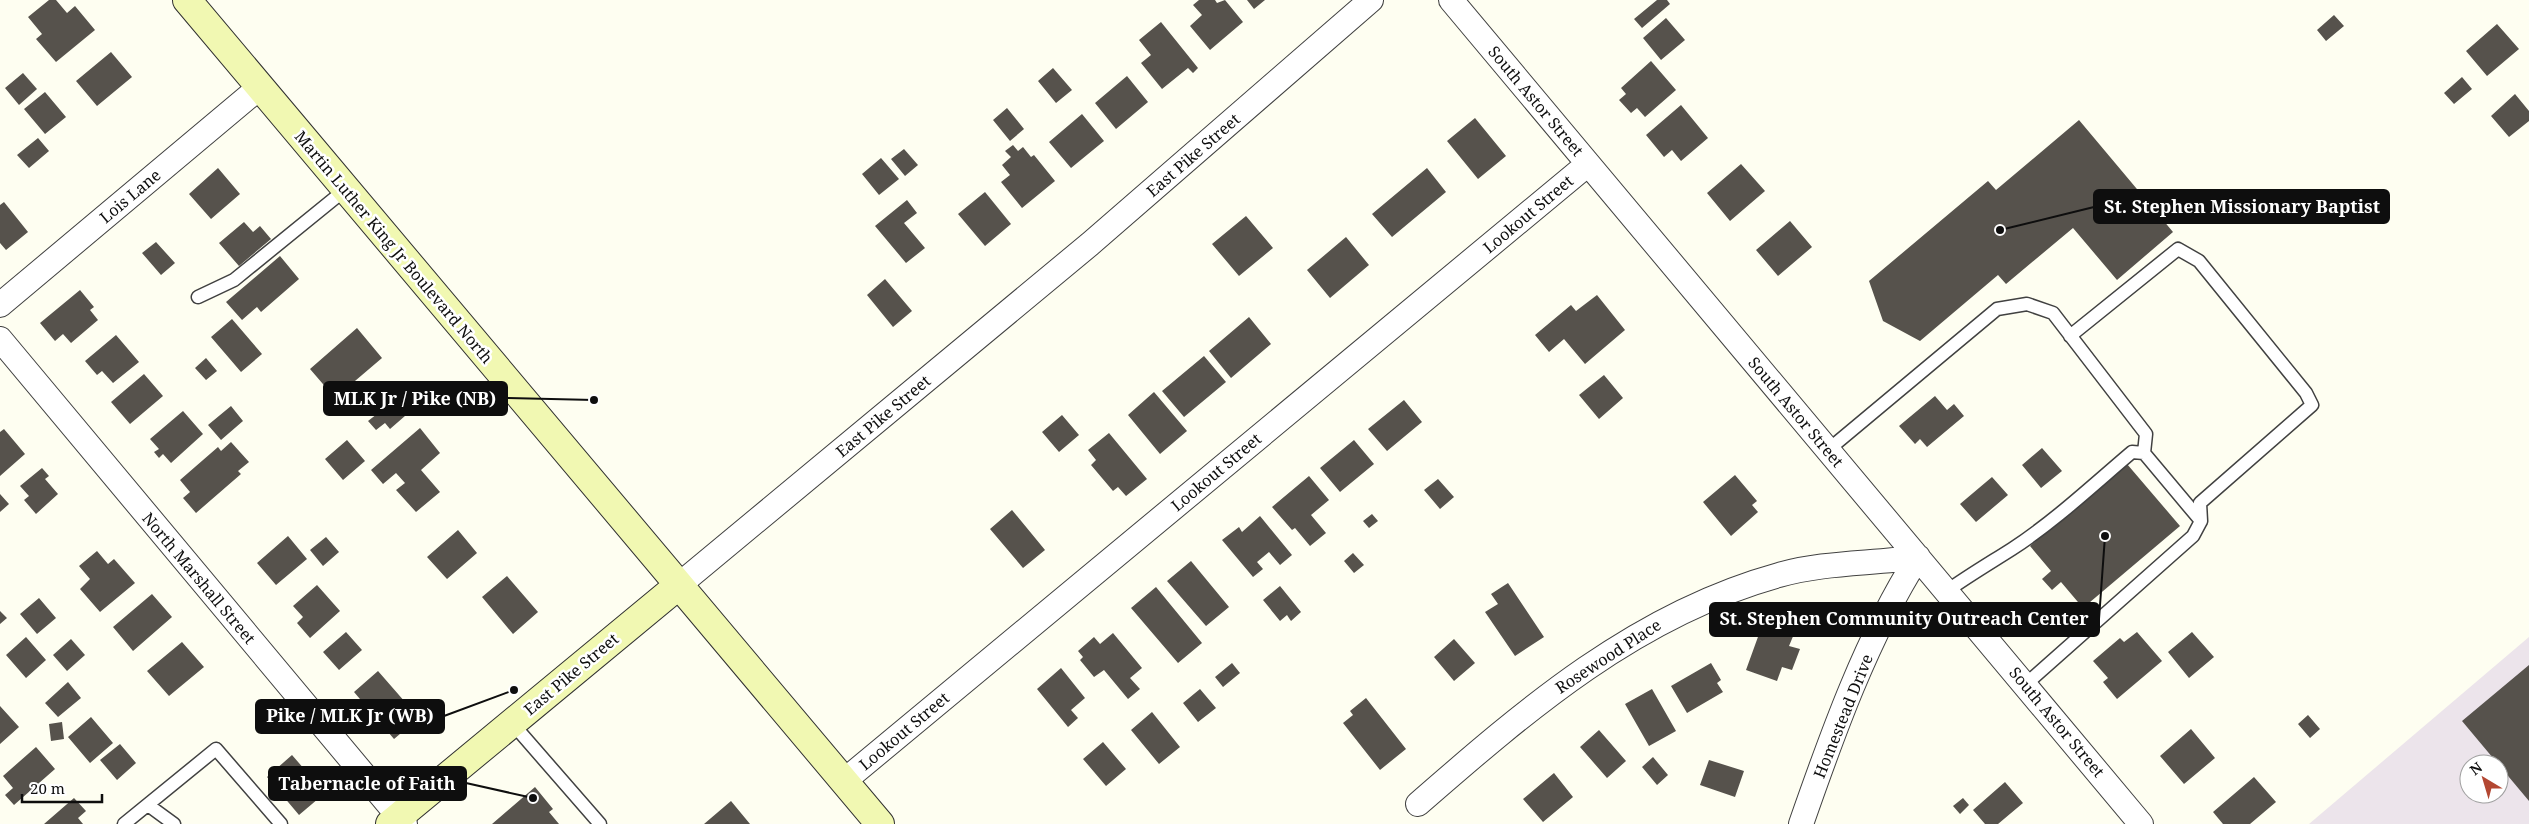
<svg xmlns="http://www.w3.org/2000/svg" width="2529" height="824" font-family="'Noto Serif',serif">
<rect width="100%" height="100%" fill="#fefef1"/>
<path fill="#ece4eb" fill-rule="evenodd" d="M2529 637V824H2309ZM2469 764H2499V794H2469Z"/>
<path fill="#56524c" d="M49 0H56L67 13 75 6 95 30 56 62 36 39 42 34 28 17Z
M1199 0H1215L1217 3 1225 0 1243 22 1210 50 1190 26 1202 15 1193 5Z
M1247 0H1265L1254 9Z
M1657 0H1667L1670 4 1642 28 1634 19Z
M2334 15 2344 26 2326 41 2317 30Z
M1666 18 1685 40 1661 60 1643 38Z
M1161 22 1198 68 1193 73 1188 68 1162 89 1141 63 1151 55 1139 40Z
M2497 24 2519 49 2487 76 2466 51Z
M111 52 132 77 97 106 76 81Z
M1651 61 1676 90 1645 117 1637 108 1631 113 1619 100 1626 94 1621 88Z
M1053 68 1072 90 1056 103 1038 81Z
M23 73 37 89 19 105 5 88Z
M1127 76 1148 102 1116 129 1095 103Z
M2462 77 2472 89 2454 104 2444 93Z
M45 92 66 117 45 134 24 109Z
M2515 94 2529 111V121L2509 137 2491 116Z
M1681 105 1708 138 1681 161 1672 150 1664 157 1646 135Z
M1007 108 1024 129 1010 141 993 120Z
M1082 114 1104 141 1071 168 1049 142Z
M1475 118 1506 156 1478 179 1447 141Z
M2079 120 2173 232 2117 280 2073 228 2006 284 1998 275 1920 341 1883 321 1869 281 1988 181 1996 190Z
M38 138 49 151 29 168 17 155Z
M1013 145 1018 151 1023 147 1031 157 1034 155 1055 181 1022 208 1001 182 1010 175 1002 165 1011 157 1005 151Z
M904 149 918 165 905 176 891 159Z
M881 158 899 179 879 195 862 174Z
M1741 164 1765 191 1730 221 1707 193Z
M218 168 240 194 211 219 189 194Z
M1427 168 1446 192 1392 237 1372 214Z
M985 192 1011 224 985 246 958 214Z
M907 200 917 213 904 223 925 248 906 263 875 226Z
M4 202 28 232 6 250 0 243V205Z
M1246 216 1273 248 1239 276 1212 244Z
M1790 221 1812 247 1778 276 1756 250Z
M244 222 253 232 260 226 271 239 239 266 219 243Z
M1346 237 1369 265 1330 298 1307 270Z
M156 242 175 263 161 275 142 253Z
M280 256 299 279 261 312 257 307 242 320 226 302Z
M885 279 912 311 893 327 867 295Z
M80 290 94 307 90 310 98 320 71 343 63 334 55 341 40 323Z
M1597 295 1625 330 1585 364 1564 339 1549 352 1535 335 1571 305 1576 311Z
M1249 317 1271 344 1231 378 1209 351Z
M232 319 262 354 241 372 211 337Z
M357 328 382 358 335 398 310 369Z
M116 335 139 362 113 383 102 371 97 375 85 361Z
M1204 356 1226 382 1184 417 1162 391Z
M206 358 217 371 206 380 195 368Z
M144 374 163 396 130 424 111 402Z
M1604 375 1623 398 1599 419 1579 395Z
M389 381 413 409 390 429 385 423 376 430 368 421 377 414 366 401Z
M1154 392 1187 431 1160 454 1128 415Z
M1935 396 1947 410 1954 404 1964 416 1927 447 1920 439 1915 444 1899 426Z
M1404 400 1422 422 1387 451 1368 429Z
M231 406 243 421 221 440 208 425Z
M183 411 203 434 171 463 163 454 159 458 154 452 159 449 150 439Z
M1062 415 1079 435 1059 452 1042 432Z
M420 428 440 453 421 470 440 492 416 512 396 490 405 483 396 473 383 484 371 470Z
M4 429 25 454 0 476V432Z
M1109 433 1147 479 1126 496 1118 487 1113 491 1091 465 1096 460 1088 450Z
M347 440 365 461 343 480 325 459Z
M1354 440 1374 464 1340 492 1320 468Z
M231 442 249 462 238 471 241 474 196 513 183 498 190 492 180 480 218 447 221 451Z
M2042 448 2062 471 2041 488 2022 465Z
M2127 464 2180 526 2083 608 2061 582 2052 590 2042 579 2051 571 2030 546Z
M42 468 49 476 45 479 58 494 36 514 24 500 29 496 20 486Z
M1735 475 1757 501 1752 505 1758 512 1731 536 1703 502Z
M1309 476 1329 500 1311 515 1326 533 1310 546 1295 528 1292 530 1272 507Z
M1992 477 2008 495 1976 522 1960 504Z
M1438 479 1454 497 1440 509 1424 490Z
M0 494 9 504 0 512Z
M1012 510 1045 550 1023 568 990 529Z
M1372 514 1378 521 1369 528 1363 521Z
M1260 516 1292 555 1280 565 1269 552 1257 562 1263 569 1253 577 1222 540 1239 527 1242 532Z
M458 530 477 553 447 579 427 557Z
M288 536 307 559 276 585 257 563Z
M326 537 339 552 323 566 310 550Z
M97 551 108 564 114 559 135 583 100 612 80 589 90 579 79 566Z
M1353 553 1364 565 1354 573 1344 561Z
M1191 561 1229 607 1206 626 1167 581Z
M507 576 538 612 513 634 482 597Z
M1508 583 1544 637 1515 656 1485 612 1498 604 1491 594Z
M317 585 340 611 310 638 297 623 303 617 293 606Z
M1280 586 1301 612 1291 621 1287 615 1280 621 1263 600Z
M1156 587 1202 643 1178 663 1131 608Z
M152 594 172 617 133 651 113 627Z
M39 598 56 618 37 634 20 614Z
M0 611 7 618 0 624Z
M1763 623 1794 634 1789 646 1800 649 1792 670 1782 667 1777 681 1746 670Z
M346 632 362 650 339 670 323 652Z
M2137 632 2162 661 2117 699 2103 682 2108 678 2093 661 2120 638 2124 642Z
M2192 632 2214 657 2189 678 2168 652Z
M1113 633 1142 668 1130 678 1140 689 1128 699 1104 670 1094 677 1080 660 1083 657 1078 651 1094 637 1100 644Z
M26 637 46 660 26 678 6 655Z
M71 639 85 655 67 671 53 655Z
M1454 639 1475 663 1454 681 1434 657Z
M182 642 204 667 169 696 147 671Z
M1232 663 1240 673 1223 687 1215 677Z
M1711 663 1721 680 1717 683 1723 692 1687 713 1671 686Z
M2529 665V801L2462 721Z
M1061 668 1085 698 1071 710 1078 718 1068 727 1037 689Z
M378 671 419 718 394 739 354 692Z
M68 682 81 698 58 717 45 703Z
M1200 689 1216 708 1198 722 1183 703Z
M1652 689 1676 731 1649 746 1625 704Z
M1366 698 1406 749 1380 770 1343 723 1353 715 1350 711Z
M0 706 19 727 0 744Z
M1152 712 1180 747 1159 764 1131 730Z
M2308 715 2320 729 2310 738 2298 724Z
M91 717 113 743 90 763 68 737Z
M62 722 64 739 51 741 49 724Z
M2191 729 2215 758 2184 784 2160 756Z
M1599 730 1626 761 1607 778 1580 747Z
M1103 742 1126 769 1106 786 1083 759Z
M120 744 136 763 117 780 100 760Z
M36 747 55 769 14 805 5 795 13 788 3 776Z
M292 755 325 793 299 815 267 777Z
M1653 757 1668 775 1657 785 1642 767Z
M1709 760 1744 771 1735 797 1700 785Z
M1554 773 1573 797 1543 822 1523 799Z
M2254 777 2276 802 2250 824H2223L2213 812Z
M2005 782 2023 803 1998 824H1985L1973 810Z
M535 787 553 809 549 812 559 824H492Z
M74 798 86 811 78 818 83 824H44Z
M1963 798 1969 805 1960 814 1953 806Z
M731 801 750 824H704Z"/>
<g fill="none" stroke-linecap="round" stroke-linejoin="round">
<g stroke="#414141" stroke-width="15">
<path id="lane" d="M198 297 234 280 346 189
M1828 450 1997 309 2027 304 2053 313 2146 434 2144 453 2201 521
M1947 591C1968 576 1990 563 2012 549 2055 521 2093 485 2132 452L2144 453
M2026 684 2193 536 2201 521 2200 503 2312 405 2306 393 2199 261 2178 249 2070 336
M512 723 600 824
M148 805 174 824
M124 824 216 749 281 824"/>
</g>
<g stroke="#414141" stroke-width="26">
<path id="street" d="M1451 0 2141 824
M0 305 260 87
M0 339 405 824
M679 585 1090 244 1371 0
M844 781 1588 164
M1418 804C1527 709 1637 614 1779 575 1824 562 1872 564 1918 557
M1801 824C1832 735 1867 637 1918 557"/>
</g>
<g stroke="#303030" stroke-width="30">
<path id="secondary" d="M187 0 880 824
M390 824 679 585"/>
</g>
<use href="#lane" stroke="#fff" stroke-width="12"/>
<use href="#street" stroke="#fff" stroke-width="24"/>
<use href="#secondary" stroke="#f1f8b2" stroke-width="28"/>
</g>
<g text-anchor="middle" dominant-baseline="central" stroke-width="5" stroke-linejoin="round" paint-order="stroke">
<g font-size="16" fill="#0e0e0e" stroke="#fff">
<text transform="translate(1536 101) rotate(50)">South Astor Street</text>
<text transform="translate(1193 155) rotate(-41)">East Pike Street</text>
<text transform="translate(130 196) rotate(-40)">Lois Lane</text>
<text transform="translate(1528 214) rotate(-40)">Lookout Street</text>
<text transform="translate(394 247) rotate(50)">Martin Luther King Jr Boulevard North</text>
<text transform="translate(1796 412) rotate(50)">South Astor Street</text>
<text transform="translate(883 416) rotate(-40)">East Pike Street</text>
<text transform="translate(1216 472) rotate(-40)">Lookout Street</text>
<text transform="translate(199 578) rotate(50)">North Marshall Street</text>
<text transform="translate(1608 656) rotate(-33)">Rosewood Place</text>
<text transform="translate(571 674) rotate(-40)">East Pike Street</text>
<text transform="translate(1843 716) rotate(-68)">Homestead Drive</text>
<text transform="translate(2057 722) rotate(50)">South Astor Street</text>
<text transform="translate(904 731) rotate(-40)">Lookout Street</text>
</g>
</g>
<path fill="none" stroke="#0e0e0e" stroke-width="2" d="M2000 230L2094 207M594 400L507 398M2105 536L2099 619M514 690L444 716M533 798L466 783"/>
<g fill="#0e0e0e" stroke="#fff" stroke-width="2">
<circle cx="2000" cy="230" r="5"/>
<circle cx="594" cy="400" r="5"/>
<circle cx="2105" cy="536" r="5"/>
<circle cx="514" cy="690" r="5"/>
<circle cx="533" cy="798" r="5"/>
</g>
<g fill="#0e0e0e" stroke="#0e0e0e" stroke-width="2">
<rect x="2094" y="190" width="295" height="33" rx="5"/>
<rect x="324" y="382" width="183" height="33" rx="5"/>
<rect x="1710" y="603" width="389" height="33" rx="5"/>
<rect x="256" y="700" width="188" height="33" rx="5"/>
<rect x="269" y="767" width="197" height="33" rx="5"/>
</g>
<g font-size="18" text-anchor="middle" font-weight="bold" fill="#fff">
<text x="2242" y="213">St. Stephen Missionary Baptist</text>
<text x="415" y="405">MLK Jr / Pike (NB)</text>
<text x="1904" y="625">St. Stephen Community Outreach Center</text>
<text x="350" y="722">Pike / MLK Jr (WB)</text>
<text x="367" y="790">Tabernacle of Faith</text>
</g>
<g transform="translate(2484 779) rotate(322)"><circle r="24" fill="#ffffff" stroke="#9f9f9f"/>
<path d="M0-4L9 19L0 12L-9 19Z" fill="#b34732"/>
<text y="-8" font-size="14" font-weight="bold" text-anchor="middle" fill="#0e0e0e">N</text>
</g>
<path d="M22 794v8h80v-8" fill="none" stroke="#0e0e0e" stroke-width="2.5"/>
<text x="30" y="794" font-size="15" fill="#0e0e0e" stroke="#ffffff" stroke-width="4" paint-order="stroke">20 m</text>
</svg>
